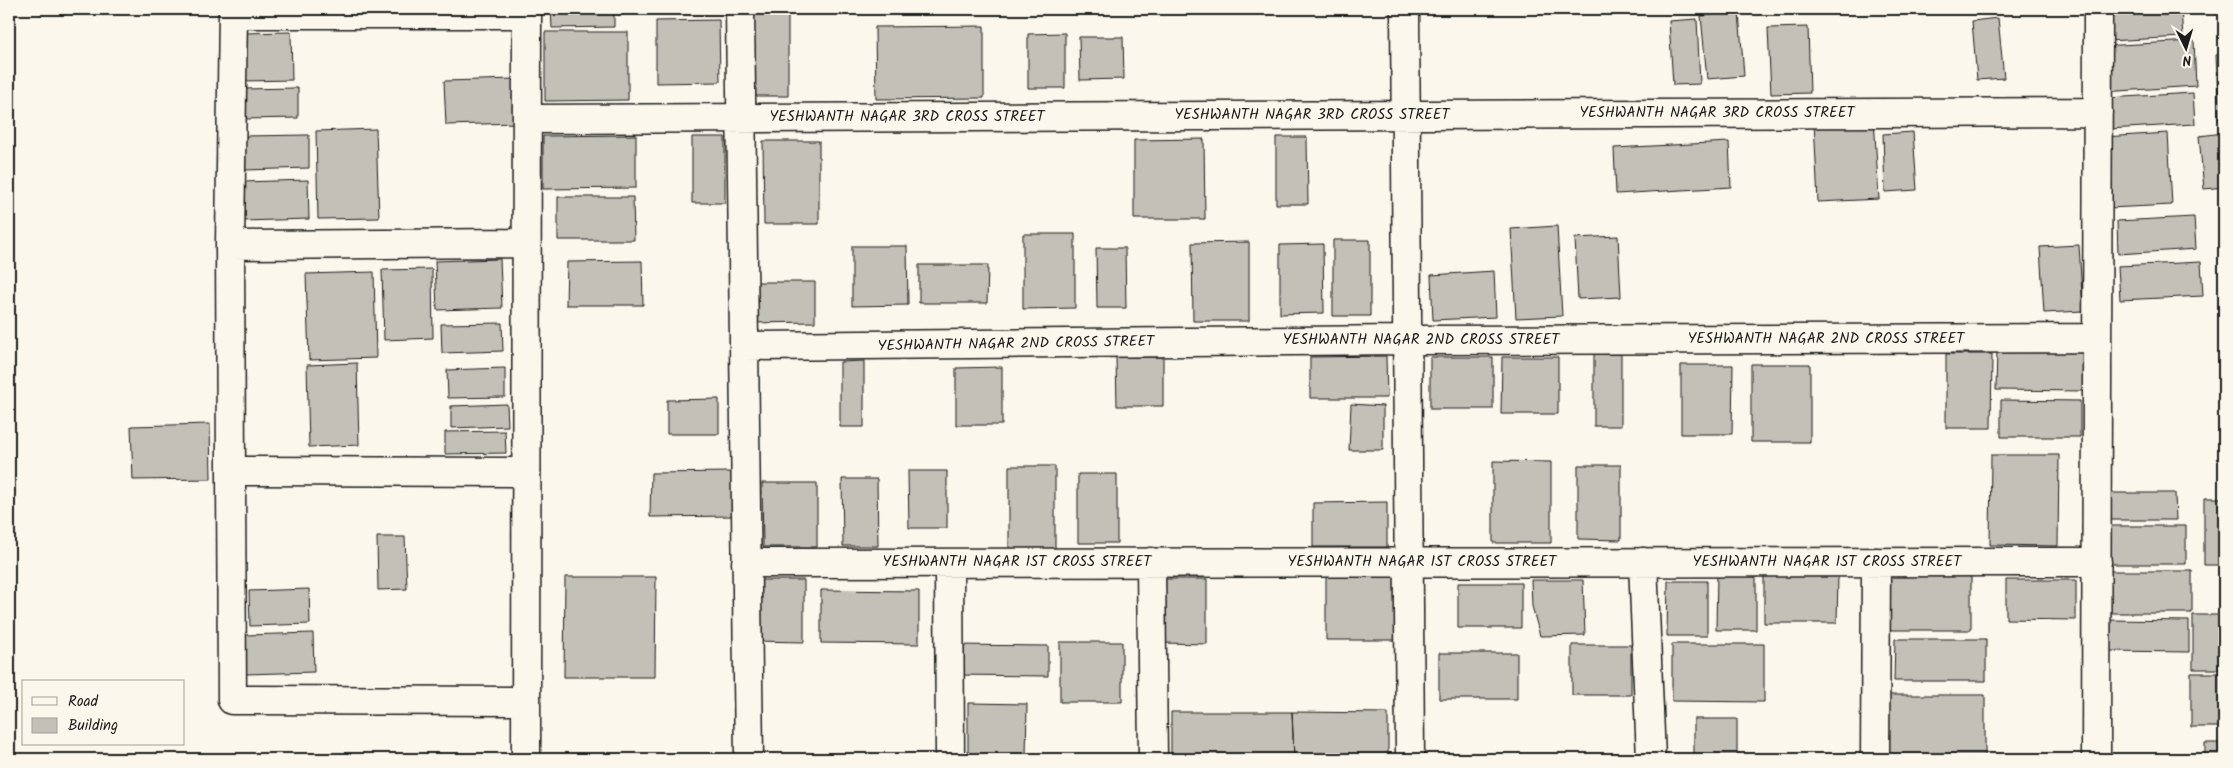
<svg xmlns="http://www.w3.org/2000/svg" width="2233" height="768" font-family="Kalam,sans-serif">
<rect width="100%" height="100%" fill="#fbf7ec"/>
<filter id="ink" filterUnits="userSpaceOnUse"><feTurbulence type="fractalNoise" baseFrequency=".02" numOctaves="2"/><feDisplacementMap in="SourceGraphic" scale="10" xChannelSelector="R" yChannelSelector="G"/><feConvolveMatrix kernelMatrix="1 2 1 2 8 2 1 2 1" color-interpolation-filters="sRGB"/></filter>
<g filter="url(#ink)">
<path fill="#c3c0b8" stroke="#1c1c1c" d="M551 9H614V27L552 28Z
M651 9H716V11L651 12Z
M2105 9H2181L2183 37 2107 41Z
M1739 12 1744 76 1707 79 1701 16Z
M788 13V96H747V14Z
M1998 18 2004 78 1977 80 1972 21Z
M1697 19 1700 84 1673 85 1669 21Z
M719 20 720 82 656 83V21Z
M984 26V98L876 99 875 27Z
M1808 27 1810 93 1771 94 1768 28Z
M291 32 292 80 243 81 242 33Z
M545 32H628V100L545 101Z
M1065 33V88H1028V34Z
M1079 37H1123L1124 79 1080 80Z
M2194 41 2196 86 2103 92 2101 46Z
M2224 54V120L2219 121 2216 55Z
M516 79 517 123 446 125 444 81Z
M298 88V118L242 119 241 89Z
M2193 93 2195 124 2109 129 2107 98Z
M1874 118 1879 199 1818 202 1814 122Z
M376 129 379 218 318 219 316 131Z
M1913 132 1917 190 1885 192 1883 134Z
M2168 133 2172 205 2108 208 2104 137Z
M2224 133V187L2204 189 2199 136Z
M309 135V168L245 170 243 136Z
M636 135V188L543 189V136Z
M692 137H725V203H692Z
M1276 137H1307L1308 204H1276Z
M1204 139 1205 219H1134V140Z
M763 141H819V224H764Z
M1729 142 1731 187 1616 194 1614 148Z
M308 180 309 219 243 221 242 182Z
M558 197H633L634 240H558Z
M2194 217 2196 249 2118 254 2117 221Z
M1557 226 1562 316 1516 318 1511 229Z
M1023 234H1075V308L1023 309Z
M1618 236 1621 297 1578 299 1575 238Z
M1333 240H1370V316H1333Z
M1249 242V321H1193L1192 243Z
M1323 244 1324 313 1280 314V245Z
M2079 245 2083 311 2044 313 2040 247Z
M852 246H907L908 305 852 306Z
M1096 248H1125L1126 308H1097Z
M500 259 502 308 437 310 435 261Z
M642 261 643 305H566L567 262Z
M2201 262 2203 296 2120 300 2118 266Z
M919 265H988L987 303H919Z
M432 269 433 338 384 340 382 270Z
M1494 271 1496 317 1433 320 1431 275Z
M374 272 376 358 309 360 306 274Z
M747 282H815V322L748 323Z
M502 323 503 351 442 353 441 324Z
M1997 349H2086V391L1996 390Z
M1594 351H1621V426H1594Z
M1946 354H1992L1991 428H1946Z
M1386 356 1387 398H1310V357Z
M1116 357H1163V406H1117Z
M1430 357H1493V409H1430Z
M1502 357H1558V414H1501Z
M864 361V427H840V362Z
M357 363 359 445 309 447 307 365Z
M1751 364H1810V442H1751Z
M1681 365H1733L1732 434H1681Z
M1002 367V425H956V368Z
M505 368V397L448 398 447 370Z
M719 399V434H667V400Z
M2001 400 2080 401V437H2001Z
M507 404 508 426 451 428V406Z
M1351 404 1383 406V450H1349Z
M210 424 211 479 133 480 131 426Z
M505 431 506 453 445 454V432Z
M1991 455H2059L2058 546 1990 545Z
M1493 461 1551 462V543H1493Z
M1578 465H1621V540L1578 539Z
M1009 466H1055V551H1009Z
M908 471H947V528H909Z
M732 472 733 516 650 517 651 473Z
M1078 474H1117V543H1078Z
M842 479H877L878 546H843Z
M762 483H817V547H763Z
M2106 493H2175L2176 520H2106Z
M2204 498H2224V565H2204Z
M1387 502V547H1313V503Z
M2108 526H2186V564H2108Z
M377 537H405L407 589 378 590Z
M1326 568H1396V640H1326Z
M2103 571H2192V613H2103Z
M1890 572H1971V630H1890Z
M1717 574H1756V630H1716Z
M1764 574 1838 575 1837 623H1764Z
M565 577H656L655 677H564Z
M1163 579H1207V644L1162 643Z
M754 580H804V642L753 641Z
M1531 580H1583L1585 635 1540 636 1532 606Z
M2006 580H2076V620L2006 619Z
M1668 581H1707V636H1667Z
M1458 583H1521V628H1458Z
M309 589 310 624 250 626 249 591Z
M821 590 919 591V644L821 643Z
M2193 615H2224V669H2193Z
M2107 620 2189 621V652L2107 651Z
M313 633 314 672 246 674 245 635Z
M1895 639H1986V681H1894Z
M1060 642H1122V702H1060Z
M1672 644H1764V702L1672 701Z
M953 645 1048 646V676L953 675Z
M1572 645H1631V695H1572Z
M1439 653H1517V699H1439Z
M2191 673H2224V727H2191Z
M1886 695H1985V756H1886Z
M968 703 1027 704 1026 759H968Z
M1171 712H1292L1294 759H1171Z
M1292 712 1388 713V759H1294Z
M1694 719H1737V756L1694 755Z
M2205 743H2224V759H2205Z
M557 758H634V759H557Z"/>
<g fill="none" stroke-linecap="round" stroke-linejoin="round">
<g stroke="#1c1c1c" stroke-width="31">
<path id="minor" d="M233 9 230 245 232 700 525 701
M740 9 749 759
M1405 9 1410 759
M233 14H527
M527 119 2098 112
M230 245 526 243
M744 346 1407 340 2097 338
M231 471 526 472
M1151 562 1153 759
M1643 562 1651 759
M746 563 2097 562
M949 563 950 759
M526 759 527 9
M1875 759 1876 562
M2096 759 2098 9"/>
</g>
<use href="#minor" stroke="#fbf7ec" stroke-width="28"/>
</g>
</g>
<g text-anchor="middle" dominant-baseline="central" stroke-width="4.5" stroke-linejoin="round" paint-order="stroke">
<g font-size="15" fill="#1c1c1c" stroke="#fbf7ec">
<text x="1717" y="113">YESHWANTH NAGAR 3RD CROSS STREET</text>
<text x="1312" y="115">YESHWANTH NAGAR 3RD CROSS STREET</text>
<text x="907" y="117">YESHWANTH NAGAR 3RD CROSS STREET</text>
<text x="1826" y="339">YESHWANTH NAGAR 2ND CROSS STREET</text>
<text x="1421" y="340">YESHWANTH NAGAR 2ND CROSS STREET</text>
<text transform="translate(1016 344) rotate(-1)">YESHWANTH NAGAR 2ND CROSS STREET</text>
<text x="1017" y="562">YESHWANTH NAGAR 1ST CROSS STREET</text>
<text x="1422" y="562">YESHWANTH NAGAR 1ST CROSS STREET</text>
<text x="1827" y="562">YESHWANTH NAGAR 1ST CROSS STREET</text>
</g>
</g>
<rect width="2233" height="768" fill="none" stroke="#fbf7ec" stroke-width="30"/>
<rect x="15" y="15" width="2203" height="738" fill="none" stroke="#1c1c1c" stroke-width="2" filter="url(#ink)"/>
<rect x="22" y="680" width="162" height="65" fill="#fbf7ec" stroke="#a29f99"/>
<rect x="32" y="697" width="25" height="8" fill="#fbf7ec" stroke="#a29f99"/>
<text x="68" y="706" font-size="15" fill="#1c1c1c">Road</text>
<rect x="32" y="718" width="25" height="15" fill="#c3c0b8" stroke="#a29f99"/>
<text x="68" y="730" font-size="15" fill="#1c1c1c">Building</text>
<g transform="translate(2186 48) rotate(175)" stroke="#fbf7ec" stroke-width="4" paint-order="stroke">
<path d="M0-4L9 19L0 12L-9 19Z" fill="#1c1c1c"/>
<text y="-8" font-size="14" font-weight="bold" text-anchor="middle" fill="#1c1c1c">N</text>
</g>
</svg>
